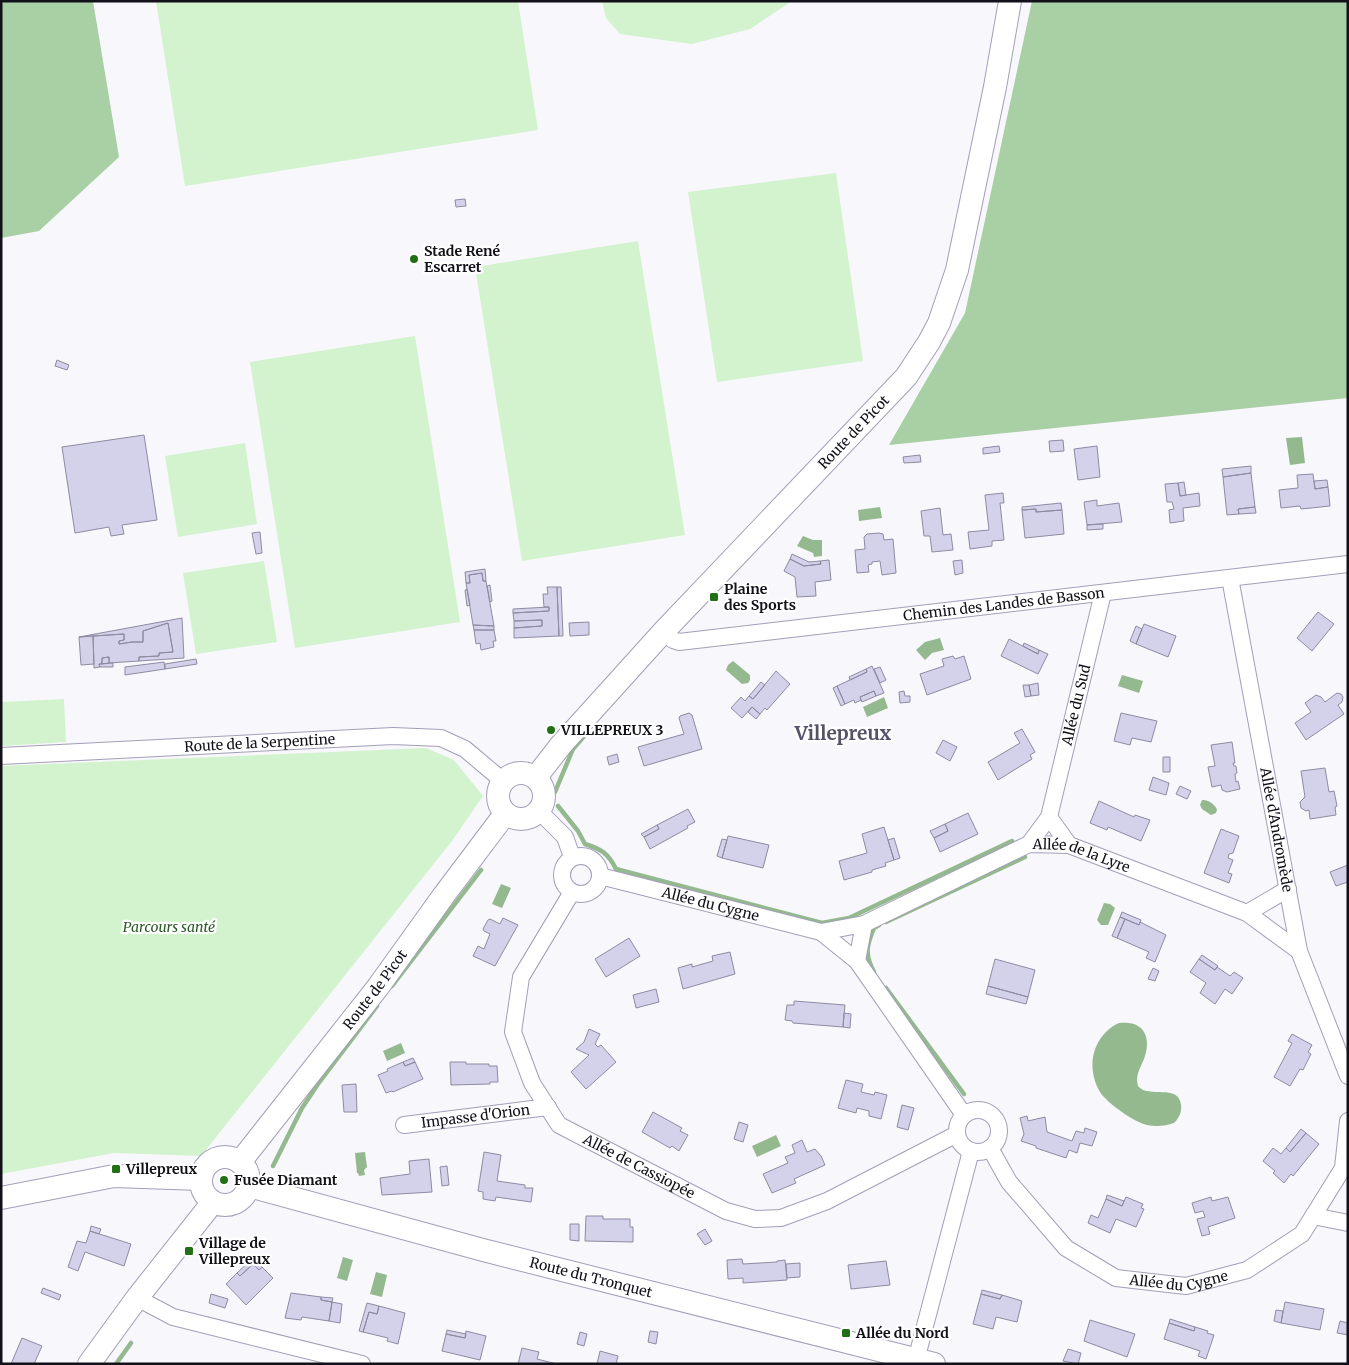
<svg xmlns="http://www.w3.org/2000/svg" width="1349" height="1365" font-family="Merriweather,serif">
<rect width="100%" height="100%" fill="#f8f7fc"/>
<path fill="#d3f3ce" d="M156 1H518L538 130 185 186Z
M602 1H792L750 29 692 44 620 34 606 18Z
M836 173 863 361 717 382 688 192Z
M638 241 685 535 522 561 475 267Z
M415 336 460 622 295 648 250 362Z
M245 443 257 524 178 537 165 456Z
M264 561 277 642 196 654 183 573Z
M64 699 66 742 1 746V702Z
M426 748 454 760 483 796 452 841 201 1156 114 1153 1 1174V766Z"/>
<path fill="#a9cfa4" d="M1 1H93L119 157 39 231 1 238Z
M1032 1H1348V398L889 445 965 313Z"/>
<path fill="#94b98f" d="M1302 437 1305 463 1290 465 1286 438Z
M880 507 882 518 859 521 858 510Z
M803 536 813 540H822V556L814 557 813 553 797 546Z
M940 638 944 650 932 653 925 660 916 650 925 642Z
M733 661 750 675V680L748 683 742 684 726 670 728 665Z
M1122 675 1143 681 1139 693 1118 686Z
M884 697 888 708 867 717 863 707Z
M1202 800C1208 799 1216 805 1217 810L1216 813 1211 815 1202 809 1200 805Z
M501 884 511 888 502 908 492 904Z
M1104 903 1110 904 1115 908 1108 925H1101L1097 920Z
M1119 1023C1144 1020 1152 1037 1144 1059 1140 1069 1135 1075 1138 1086 1148 1099 1179 1083 1181 1105 1182 1112 1179 1118 1174 1123 1166 1126 1156 1127 1147 1125 1134 1122 1107 1103 1100 1092 1085 1067 1093 1035 1119 1023Z
M401 1043 405 1053 387 1061 383 1051Z
M776 1135 781 1146 757 1157 752 1146Z
M365 1152 367 1167 364 1170 365 1175 359 1176 358 1173H357L355 1153Z
M343 1257 353 1260 347 1281 337 1278Z
M376 1272 387 1275 382 1297 370 1294Z"/>
<g fill="none" stroke-linecap="round" stroke-linejoin="round">
<path stroke="#94b98f" stroke-width="4.5" d="M555 792 573 749 586 734
M558 806 578 831 585 844C601 849 608 853 616 869L822 923 849 918 1012 841
M886 922 1025 857
M874 972C864 954 867 945 874 928L879 925
M392 986 481 870
M886 988 964 1094
M273 1166 302 1108 318 1084 377 1006
M116 1364 131 1343"/>
</g>
<path fill="#d4d1ea" stroke="#8e8aa2" d="M465 199 466 206 456 207 455 200Z
M57 360 69 365 67 370 55 366Z
M144 435 157 520 122 525 124 534 111 536 109 527 75 533 62 447Z
M1063 440 1064 451 1050 452 1049 441Z
M999 446 1000 452 983 454V448Z
M1097 446 1100 477 1078 480 1074 449Z
M920 455 921 462 904 463 903 457Z
M1251 466V473L1223 477 1222 469Z
M1251 473 1255 507 1238 509 1239 514 1227 515 1223 477Z
M1313 474 1315 489 1328 487 1330 506 1301 509 1300 506 1281 508 1279 490 1298 488 1297 475Z
M1327 480 1328 487 1315 489 1314 481Z
M1184 482 1186 495 1180 496 1178 483Z
M1178 483 1180 496 1199 493 1200 506 1183 508 1184 521 1170 523 1169 510 1174 509 1172 502H1167L1165 484Z
M1003 493 1004 503H1000L1004 540 992 541V546L970 549 968 532 989 530 985 495Z
M1097 500V506L1119 503 1122 522 1087 525 1084 502Z
M1061 503 1062 510 1036 512V509L1022 510V507Z
M1255 507 1256 513 1239 514 1238 509Z
M940 508 943 535 951 534 953 550 932 552 930 536H924L921 511Z
M1036 509V512L1062 510 1064 534 1025 538 1022 510Z
M1103 524V529L1087 530V525Z
M260 532 262 553 256 554 252 533Z
M879 533 883 534 884 540 893 539 896 573 882 575 880 561 872 562V564L868 565 869 572 857 573 855 550 865 549 864 537 867 534Z
M792 554 809 562 820 561 821 564 804 566 790 559Z
M790 559 804 566 821 564 820 561 829 560 831 580 815 582 816 596 797 597 795 577 784 571Z
M962 560 963 573 955 575 953 561Z
M485 569 486 581H483L482 573 469 575 470 583H466L465 572Z
M482 573 483 581H486L494 626 473 625 466 583H470L469 575Z
M490 585 492 601 490 602 487 586Z
M547 587H557L559 636 514 638V628L542 626V620L514 621 513 613 549 611V607H544L543 594H548Z
M557 587H561L563 636H559Z
M467 589 470 605 467 606 465 590Z
M549 607V611L513 613V609Z
M1318 612 1334 624 1312 651 1297 638Z
M182 618 184 658 139 661V657L159 656V653L173 652 168 623 143 631V642H132L119 644V641L124 640V634L79 637Z
M542 620V626L514 628V621Z
M589 622V635L570 636 569 623Z
M168 623 173 652 159 653V656L139 657V661L109 663V657L102 658V664H99L100 667 94 668 93 636 124 634V640L119 641V644L132 642H143V631Z
M1144 624 1176 636 1168 657 1136 644Z
M473 625 494 626V630H474Z
M1136 626 1142 629 1136 644 1130 641Z
M474 630H494L496 641H493L494 647 481 650 480 643 476 644Z
M93 636 94 664 81 665 79 637Z
M1009 639 1038 654 1039 650 1048 654 1038 674 1001 656Z
M1024 643 1039 650 1038 654 1023 646Z
M953 656 955 659 964 656 971 679 927 695 920 674 944 666 942 659Z
M109 657V663L102 664V658Z
M196 659 197 664 165 669V664Z
M164 662 165 669 125 675V667Z
M113 663V667H100L99 664Z
M872 666 884 693 876 696 874 691 860 697 861 700 855 703 854 700 845 704 837 686 867 672 866 669Z
M880 667 886 680 880 683 874 669Z
M866 669 867 672 850 680 849 677Z
M776 671 790 684 767 710 765 708 760 714 752 707 742 718 731 708 741 697 745 701 749 696 753 699Z
M761 682 765 685 753 699 749 696Z
M1038 683 1039 695 1031 696 1029 685Z
M1023 685H1029L1031 696 1025 697Z
M837 686 845 704 841 706 833 688Z
M874 691 876 696 862 702 860 697Z
M904 691 905 696H910V702L900 703 899 692Z
M1337 693 1341 694 1343 697 1342 702 1338 705 1344 714 1306 740 1295 723 1311 712 1305 703 1316 695 1321 697 1325 702Z
M752 707 760 714 756 719 748 712Z
M689 713 692 715 702 749 644 766 638 747 684 734 679 718 680 716Z
M1121 713 1157 721 1151 742 1132 738 1130 745 1114 741Z
M551 724 557 729 552 735 546 731Z
M1022 729 1035 752 1030 755 1032 759 998 780 988 762 1020 743 1014 733Z
M943 740 957 747 950 761 936 753Z
M1232 742 1235 763H1233L1234 766H1236L1237 773 1235 774 1236 782 1238 781 1240 789 1227 792 1222 790 1221 785 1212 787 1208 767 1215 766 1211 745Z
M617 754 619 762 609 765 607 757Z
M1163 757H1170V772H1163Z
M1325 768 1329 792 1334 791 1337 806 1335 807 1336 815 1310 819 1309 810 1306 811 1301 808 1300 802 1305 797 1301 771Z
M1153 777 1169 783 1166 795 1149 790Z
M1180 786 1191 791 1187 799 1176 794Z
M1099 801 1134 817 1135 815 1150 820 1141 841 1108 827 1107 830 1090 823Z
M688 809 695 822 687 826 688 828 650 849 644 837 659 829 657 825Z
M968 813 978 834 940 852 934 838 948 831 945 824Z
M945 824 948 831 934 838 930 831Z
M657 825 659 829 644 837 641 834Z
M884 827 894 860 885 863 886 866 872 870V872L844 880 839 861 867 853 862 834Z
M1221 829 1239 836 1233 853 1229 854 1228 858 1233 860 1228 873 1232 874 1229 883 1204 873Z
M728 836 769 845 763 868 722 858Z
M894 838 900 858 894 860 888 840Z
M722 839 727 840 722 858 717 856Z
M1348 865V882L1336 886 1330 872Z
M1122 912 1141 920 1139 925 1120 917Z
M1120 917 1125 919 1117 938 1112 936Z
M503 918 518 925 495 966 473 956 478 946 484 949 490 934 484 931 483 929 488 920 490 919 500 924Z
M1125 919 1139 925 1140 922 1166 935 1155 962 1146 958 1149 952 1117 938Z
M629 938 640 956 606 977 595 959Z
M730 952 735 974 683 989 678 968 692 964V967L713 961 712 956Z
M1202 955 1218 966 1215 970 1199 959Z
M995 959 1035 970 1028 997 988 986Z
M1199 959 1215 970 1217 967 1230 976 1234 972 1243 978 1232 994 1225 989 1215 1004 1200 993 1206 983 1190 972Z
M1153 968 1159 971 1155 981 1148 979Z
M988 986 1028 997 1026 1004 986 994Z
M656 989 659 1002 636 1008 633 995Z
M794 1001 845 1005 843 1027 793 1023 792 1021 785 1020 787 1005H794Z
M844 1013 851 1014 850 1028 843 1027Z
M589 1029 600 1034 595 1044 598 1047 601 1045 616 1062 586 1089 571 1072 589 1055 576 1049 584 1042Z
M1292 1034 1312 1045 1308 1052 1311 1054 1303 1070 1300 1069 1290 1086 1274 1077 1292 1043 1288 1041Z
M413 1058 415 1062 405 1066 403 1062Z
M403 1062 405 1066 415 1062 423 1079 393 1092 392 1091 386 1093 378 1075 388 1071 387 1069Z
M450 1062H466V1064H489V1066H497L498 1082H490V1084L451 1085Z
M846 1080 863 1084 861 1092 874 1095 875 1092 887 1095 881 1119 869 1116V1111L857 1108 856 1113 838 1108Z
M356 1084 357 1112H344L342 1085Z
M902 1105 914 1108 908 1130 897 1127Z
M653 1112 682 1128 680 1131 688 1135 679 1151 672 1146 670 1148 642 1132Z
M1027 1116 1028 1121 1045 1117 1047 1132 1072 1141 1076 1131 1084 1133 1085 1128 1097 1132 1092 1146 1080 1143 1077 1153 1069 1150 1066 1158 1036 1148V1146L1021 1141 1024 1134 1020 1118Z
M739 1122 748 1125 743 1142 734 1139Z
M1301 1129 1306 1133 1290 1152 1286 1148Z
M1306 1133 1319 1144 1293 1176 1291 1174 1284 1183 1273 1173 1275 1171 1263 1161 1273 1148 1281 1154 1286 1148 1290 1152Z
M802 1140 807 1152 815 1149 821 1156 825 1165 794 1179 796 1183 772 1193 763 1174 788 1163 785 1157 795 1153 792 1145Z
M484 1152 501 1155 497 1181 525 1185V1188H533L531 1202 496 1197 495 1201 483 1199V1192L478 1191Z
M429 1159 432 1192 382 1195 380 1178 410 1174 409 1161Z
M447 1166 449 1185 442 1186 440 1167Z
M1107 1195 1124 1201 1122 1206 1106 1199Z
M1126 1197 1143 1204 1141 1208 1144 1209 1136 1227 1116 1219 1110 1233 1088 1223 1091 1215 1098 1218 1106 1199 1122 1206Z
M1211 1197 1212 1201 1228 1197 1235 1218 1208 1227 1210 1234 1202 1236 1197 1219 1205 1217 1203 1211 1195 1213 1192 1203Z
M586 1216H603V1219H630V1227H633V1242L585 1241Z
M570 1224H579V1241L570 1240Z
M91 1226 101 1229 99 1234 90 1231Z
M705 1229 712 1241 705 1245 697 1234Z
M90 1231 131 1244 124 1266 85 1252 78 1271 68 1267 77 1241 86 1243Z
M254 1257 262 1267 259 1270 253 1264 240 1276 237 1273Z
M742 1259 743 1264 777 1262V1261L785 1260 787 1280 743 1283V1278L728 1279 727 1260Z
M886 1261 890 1285 851 1289 848 1265Z
M800 1263V1277L787 1278 786 1264Z
M253 1264 259 1270 262 1267 273 1278 246 1305 226 1284 237 1273 240 1276Z
M43 1288 61 1295 59 1300 41 1293Z
M982 1290 1002 1295 1000 1299 981 1294Z
M291 1293 321 1297V1300L332 1302 329 1321 302 1317 301 1320 285 1318Z
M211 1294 228 1299 225 1308 209 1303Z
M981 1294 1000 1299 1002 1295 1022 1301 1017 1322 996 1317 993 1329 973 1324Z
M321 1297 333 1298 332 1302 321 1300Z
M332 1302 342 1304 340 1323 329 1321Z
M1285 1302 1324 1309 1320 1330 1281 1323Z
M367 1303 379 1306 377 1314 369 1312 363 1332 359 1331Z
M379 1306 405 1313 398 1344 387 1341 388 1338 363 1332 369 1312 377 1314Z
M1276 1310 1283 1311 1281 1323 1274 1321Z
M1170 1319 1195 1327 1194 1331 1169 1323Z
M1090 1320 1135 1334 1127 1357 1084 1341Z
M1340 1321 1348 1323V1335L1337 1333Z
M1169 1323 1194 1331 1195 1327 1208 1331 1207 1333 1214 1335 1206 1359 1198 1356 1200 1351 1164 1339Z
M447 1330 466 1334 465 1338 446 1334Z
M466 1331 486 1336 480 1360 442 1351 446 1334 465 1338Z
M650 1331 658 1332 656 1344 648 1342Z
M580 1332 587 1334 584 1346 577 1344Z
M22 1338 42 1346 34 1364H11Z
M522 1348 539 1352 537 1359 557 1364H518Z
M1068 1349 1081 1353 1078 1364 1063 1361Z
M600 1351 618 1356 616 1364H597Z"/>
<g fill="none" stroke-linecap="round" stroke-linejoin="round">
<g stroke="#a29fb7" stroke-width="18">
<g id="street">
<path id="s1" d="M1230 578 1299 951 1348 1076"/>
<path id="s2" d="M664 631 673 640 679 642 1348 564"/>
<path id="s3" d="M1 756 393 736 441 738 465 749 503 781"/>
<path d="M539 811 565 837 572 857"/>
<path d="M1049 817 1069 845"/>
<path id="s4" d="M1029 844 1049 817 1103 593"/>
<circle cx="581" cy="875" r="19"/>
<path id="s5" d="M600 876 821 932"/>
<path id="s6" d="M572 892 521 977 513 1032 532 1083 559 1125 726 1211 755 1219 781 1218 827 1201 957 1134"/>
<path d="M1247 913 1288 889"/>
<path d="M857 961 864 924"/>
<circle cx="978" cy="1131" r="21"/>
<path id="s7" d="M964 1115 857 961 821 932 864 924 1029 844 1069 845 1247 913 1299 951"/>
<path id="s8" d="M404 1125 548 1107"/>
<path id="s9" d="M990 1148 1009 1182 1066 1248 1116 1278 1186 1286 1247 1270 1302 1234 1343 1168 1348 1121"/>
<path d="M1313 1216 1348 1223"/>
<path d="M137 1298 173 1317 362 1364"/>
<path d="M915 1364 971 1151"/>
</g>
</g>
<g stroke="#a29fb7" stroke-width="24">
<g id="secondary">
<circle cx="521" cy="796" r="23"/>
<path id="s10" d="M536 777 561 745 664 631 906 377 929 342 939 323 957 270 995 87 1010 1"/>
<circle cx="225" cy="1181" r="24"/>
<path id="s11" d="M240 1162 378 987 444 895 505 814"/>
<path id="s12" d="M249 1186 483 1250 934 1364"/>
<path d="M1 1198 114 1176 200 1179"/>
<path d="M89 1364 137 1298 213 1202"/>
</g>
</g>
<use href="#street" stroke="#fff" stroke-width="16"/>
<use href="#secondary" stroke="#fff" stroke-width="22"/>
</g>
<g fill="#217016" stroke="#fff" stroke-width="2">
<circle cx="414" cy="259" r="5"/>
<rect x="709" y="592" width="10" height="10" rx="2.5"/>
<circle cx="551" cy="730" r="5"/>
<rect x="111" y="1164" width="10" height="10" rx="2.5"/>
<circle cx="224" cy="1180" r="5"/>
<rect x="184" y="1246" width="10" height="10" rx="2.5"/>
<rect x="841" y="1328" width="10" height="10" rx="2.5"/>
</g>
<g text-anchor="middle" dominant-baseline="central" stroke-width="4.5" stroke-linejoin="round" paint-order="stroke">
<g font-size="14" font-weight="bold" fill="#121019" stroke="#fff" text-anchor="start">
<text x="424" y="251">Stade René<tspan x="424" dy="16">Escarret</tspan></text>
<text x="724" y="589">Plaine<tspan x="724" dy="16">des Sports</tspan></text>
<text x="561" y="730">VILLEPREUX 3</text>
<text x="126" y="1169">Villepreux</text>
<text x="234" y="1180">Fusée Diamant</text>
<text x="199" y="1243">Village de<tspan x="199" dy="16">Villepreux</tspan></text>
<text x="856" y="1333">Allée du Nord</text>
</g>
<g font-size="14" fill="#121019" stroke="#fff">
<text stroke="none"><textPath href="#s10" startOffset="469">Route de Picot</textPath></text>
<text stroke="none"><textPath href="#s2" startOffset="346">Chemin des Landes de Basson</textPath></text>
<text stroke="none"><textPath href="#s4" startOffset="149">Allée du Sud</textPath></text>
<text stroke="none"><textPath href="#s3" startOffset="259">Route de la Serpentine</textPath></text>
<text stroke="none"><textPath href="#s1" startOffset="256">Allée d'Andromède</textPath></text>
<text stroke="none"><textPath href="#s7" startOffset="515">Allée de la Lyre</textPath></text>
<text stroke="none"><textPath href="#s5" startOffset="114">Allée du Cygne</textPath></text>
<text stroke="none"><textPath href="#s11" startOffset="219">Route de Picot</textPath></text>
<text stroke="none"><textPath href="#s8" startOffset="72">Impasse d'Orion</textPath></text>
<text stroke="none"><textPath href="#s6" startOffset="349">Allée de Cassiopée</textPath></text>
<text stroke="none"><textPath href="#s9" startOffset="248">Allée du Cygne</textPath></text>
<text stroke="none"><textPath href="#s12" startOffset="354">Route du Tronquet</textPath></text>
</g>
<g font-size="14" font-style="italic" fill="#2a5b24" stroke="#fff">
<text x="169" y="927">Parcours santé</text>
</g>
<g font-size="19" font-weight="bold" fill="#555167" stroke="#fff">
<text x="843" y="733">Villepreux</text>
</g>
</g>
<rect width="1349" height="1365" fill="none" stroke="#121019" stroke-width="5"/>
</svg>
